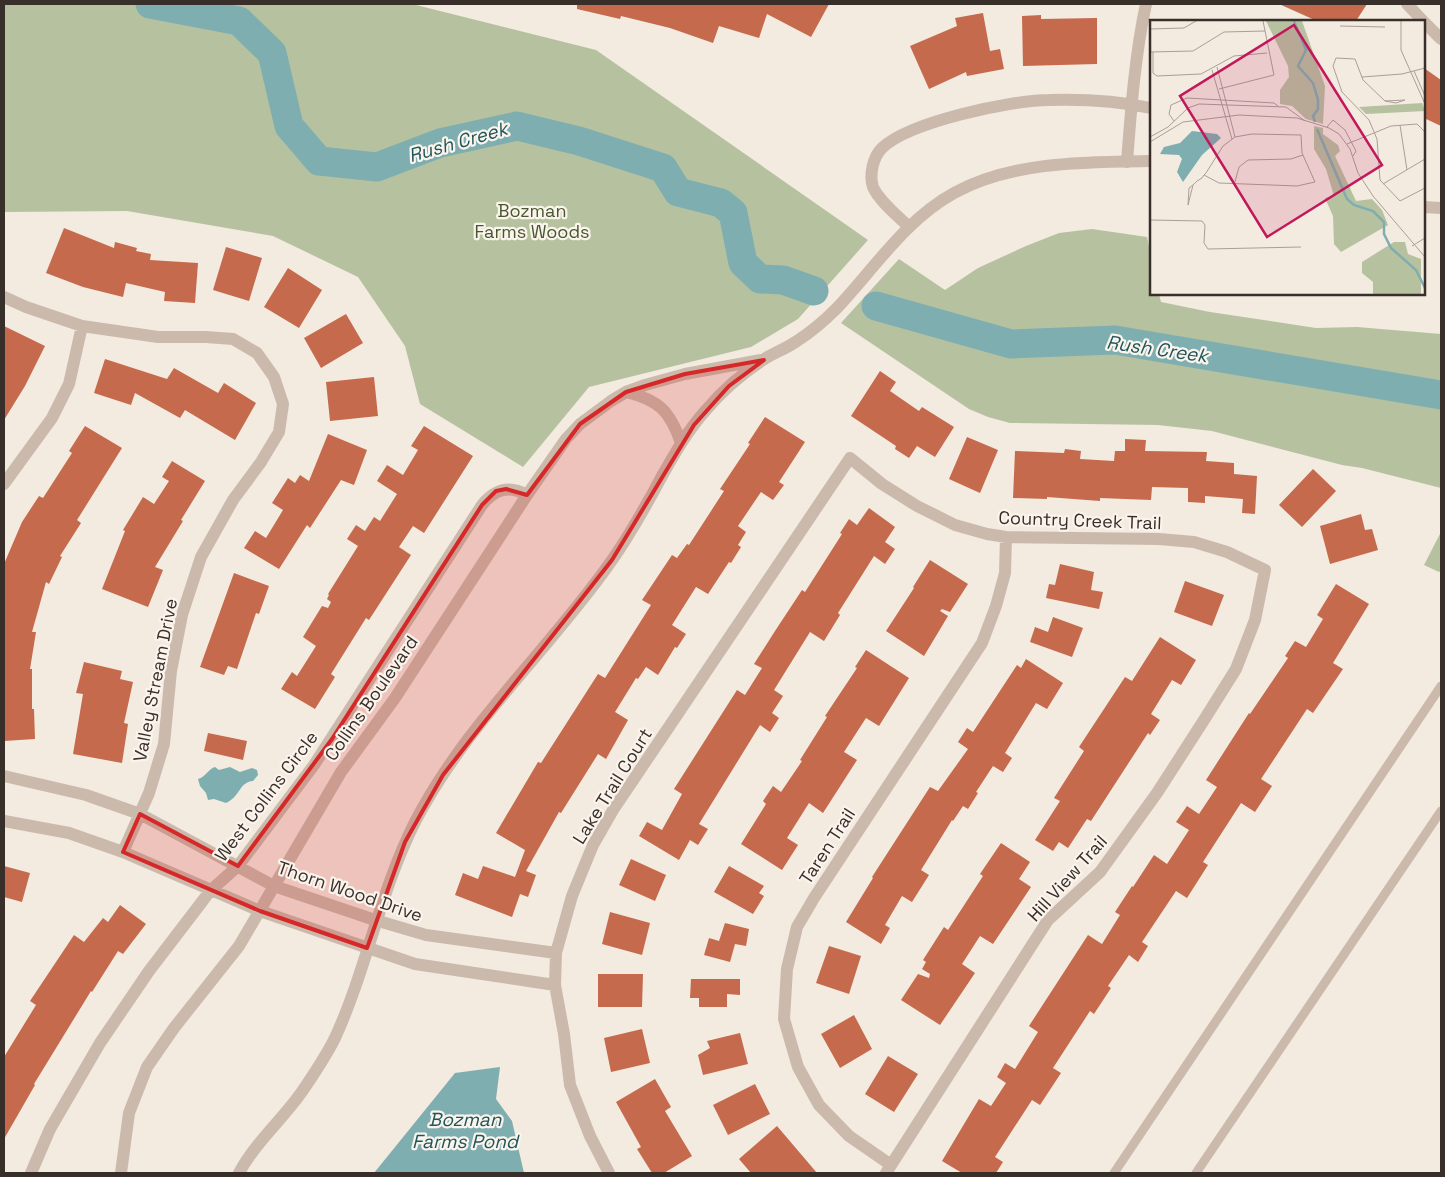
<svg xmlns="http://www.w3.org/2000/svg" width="1445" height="1177" font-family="'Space Grotesk',sans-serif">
<rect width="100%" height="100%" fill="#f3eae0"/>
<path fill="#b6c29f" d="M4 4H412L596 50 868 240 798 319 751 347 589 387 523 467 420 404 405 346 358 277 273 236 127 211 4 212Z
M1092 229 1147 237 1151 257V294H1159L1161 302 1210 312 1316 328 1357 327 1441 334V488L1362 468 1342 465 1212 431 1158 425 1010 423 988 417 969 409 841 323 899 259 945 290 978 268 1026 246 1059 233Z
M1441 532V571L1439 572 1424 565Z"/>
<path fill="#7faeb0" d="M215 767 219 770 230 767 240 772 252 768 257 770 258 775 253 781C239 782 240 797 226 803L214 799 208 800 206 793 200 786 198 779C206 777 208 769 215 767Z
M500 1067 496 1099 512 1121 524 1173H374L455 1073Z"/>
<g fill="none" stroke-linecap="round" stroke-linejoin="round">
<path stroke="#7faeb0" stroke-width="29" d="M150 4 239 21 272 53 289 126 319 161 377 167 440 143 517 126 579 141 663 168 678 192 721 203 733 213 743 263 760 279 783 280 814 291
M876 306 1011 344 1115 340 1441 395"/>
</g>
<path fill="#c56a4c" d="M577 4H829L811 37 767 14 759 38 719 26 713 43 670 28 621 16 620 19 577 9Z
M1279 4H1367L1356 21H1317Z
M983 13 990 51 1000 49 1004 69 967 76 966 72 929 89 910 46 957 26 955 18Z
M1041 15V19L1097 18V64L1023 66 1022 16Z
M1424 68 1441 80V126L1424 118Z
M64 228 114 248 115 242 137 248 136 251 151 254 150 260 198 263 195 303 164 301 165 292 126 283 123 297 83 287 46 273Z
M226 247 262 258 249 301 213 290Z
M288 268 322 290 299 328 264 307Z
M346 314 363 343 321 368 304 338Z
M4 326 45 346 25 386 4 420Z
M105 359 167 379 174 368 218 393 224 383 256 403 235 440 185 410 180 418 135 393 131 405 94 393Z
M880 371 896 382 890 391 919 411 922 407 954 427 935 457 917 446 909 458 895 449 896 446 851 416Z
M374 377 378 416 330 421 326 382Z
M765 417 805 442 779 482 784 485 773 500 761 492 738 526 746 532 738 545 741 547 731 563 729 562 708 594 696 587 672 625 686 634 677 648 675 647 658 675 646 667 638 679 636 678 615 712 628 720 606 759 598 754 561 813 559 812 526 871 536 875 528 897 520 894 512 917 455 895 463 873 478 879 483 866 515 877 525 850 496 833 538 762 541 763 598 674 605 678 651 605 642 600 672 555 677 558 687 544 689 545 724 491 720 489 750 444 748 443Z
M85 426 122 448 77 520 81 523 60 556 62 557 49 584 46 582 32 632H36L30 669H32V709H34L35 739 4 741V564L22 522 39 496 43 498 72 453 69 451Z
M424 426 473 456 424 533 413 526 399 547 411 555 369 620 366 618 331 674 335 677 315 709 281 689 292 672 297 676 316 646 303 637 322 606 328 608 331 602 327 599 329 595 328 594 358 546 347 539 356 525 365 531 374 517 380 521 397 494 377 481 387 465 403 475 418 450 411 446Z
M328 434 367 450 354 485 341 480 310 528 307 525 279 569 244 548 255 531 266 538 283 510 272 503 288 478 295 483 300 475 309 481Z
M967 437 998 450 980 493 949 479Z
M1125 439 1146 440 1145 451 1207 452 1206 461 1234 463V474L1257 476 1255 514 1242 513 1243 499 1205 496V503L1188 502V488L1152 487 1151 500 1100 498V501L1047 497V499L1013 498 1015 451 1064 453 1065 449 1081 451 1080 459 1114 461 1115 451H1125Z
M172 461 205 481 181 520 183 521 155 567 163 570 148 607 102 589 125 531 123 530 143 497 154 504 169 481 162 477Z
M1313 469 1336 491 1302 527 1279 505Z
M869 508 895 527 885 542 895 549 885 564 874 556 838 613 840 615 824 641 810 632 774 690 783 696 772 713 779 718 770 732 760 725 699 824 708 829 698 845 690 840 679 860 639 836 647 822 662 830 682 794 674 789 737 690 745 695 762 668 754 664 775 631 802 590 805 592 842 534 840 533 849 519 857 525Z
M1361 514 1365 530 1372 529 1378 550 1330 564 1320 526Z
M930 560 968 584 950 612 942 609 940 611 948 616 924 656 886 631 914 588 913 587Z
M1060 564 1094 572 1091 590 1103 592 1099 609 1046 598 1049 584 1055 585Z
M234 573 269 586 259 614 256 613 237 669 228 666 224 675 200 667Z
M1185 581 1224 595 1212 626 1174 612Z
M1336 584 1369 604 1333 663 1343 669 1313 713 1307 709 1261 779 1272 786 1255 812 1241 803 1203 862 1208 865 1187 898 1176 891 1142 942 1148 946 1138 962 1129 955 1108 986 1111 988 1094 1014 1090 1011 1053 1068 1061 1073 1040 1105 1032 1100 995 1157 1003 1162 996 1173H962L942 1161 979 1099 991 1106 1006 1083 997 1077 1005 1063 1015 1069 1038 1032 1029 1026 1088 935 1102 944 1120 915 1115 912 1132 886 1133 887 1154 855 1167 864 1189 830 1176 822 1187 806 1199 814 1217 787 1206 780 1240 727 1249 713 1250 714 1288 658 1285 656 1295 641 1306 647 1323 619 1317 615Z
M1053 617 1083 628 1072 657 1030 642 1035 627 1048 632Z
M1160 637 1196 660 1181 685 1172 680 1151 714 1160 720 1150 735 1148 733 1091 821 1087 819 1068 848 1059 842 1053 851 1035 840 1060 801 1054 798 1084 751 1079 747 1125 677 1132 681Z
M866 650 909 678 879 726 866 718 844 752 857 760 823 813 809 803 787 838 798 845 782 870 741 844 766 804 763 801 773 786 781 792 802 761 800 760 827 717 825 716 857 668 855 667Z
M1026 659 1063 683 1047 709 1036 703 1005 753 1012 758 1003 772 993 766 976 792 978 793 968 809 963 806 953 821 952 820 921 870 929 875 912 902 902 896 885 925 890 928 881 944 846 922 873 878 872 877 930 787 938 791 968 749 958 742 967 728 973 732 1017 665 1021 668Z
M84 662 122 671 120 679 133 682 124 723 128 724 122 763 73 754 83 694 76 693Z
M208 733 247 741 243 760 204 751Z
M1001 843 1030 862 1019 879 1031 887 993 944 980 936 962 964 975 973 940 1025 901 1000 918 974 929 978 930 974 922 969 926 962 923 960 944 927 948 930 983 876 980 874Z
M631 859 666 875 655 901 619 885Z
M4 866 30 873 22 902 4 897Z
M729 866 764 886 759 893 764 896 753 914 714 892Z
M120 905 146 924 123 954 118 951 92 992 91 991 34 1084 35 1085 4 1139V1057L36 1005 30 1001 74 935 84 942 103 918 108 922Z
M610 912 650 923 642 955 602 944Z
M725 923 749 929 746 946 735 944 730 962 704 955 709 938 719 941Z
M829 946 861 956 849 994 816 983Z
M598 974H643L642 1007H598Z
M691 979H740V995L727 994V1007H699V998H690Z
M854 1015 872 1049 840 1068 821 1034Z
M642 1029 650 1063 611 1072 604 1038Z
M740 1033 748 1064 703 1075 698 1055 710 1048 707 1041Z
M888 1056 918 1074 894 1112 865 1094Z
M655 1079 671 1107 665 1111 692 1156 664 1173H652L637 1149 641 1147 616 1102Z
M755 1084 770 1114 728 1135 713 1105Z
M777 1126 817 1173H751L739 1159Z"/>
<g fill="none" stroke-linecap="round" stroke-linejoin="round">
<path stroke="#cbbaab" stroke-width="9" d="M1114 1173 1441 686
M1196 1173 1441 811"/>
<path stroke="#cbbaab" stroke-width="12" d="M1407 4 1423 21
M1424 22 1441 39
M1127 162C1131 109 1135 55 1146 4
M909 227C898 216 879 201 873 187 869 175 873 157 882 148 909 122 1011 100 1049 100 1083 99 1118 101 1151 108
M4 297 26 307 82 326 158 337H206L233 339 257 353 274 377 283 404 279 432 261 462 233 500 201 557 182 615 171 671 164 744 149 793 123 852
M4 484 52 418 69 384 82 326
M4 776 86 795 140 814 274 886 375 920 426 935 556 953
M4 821 69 833 123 852 260 911 415 964 555 985
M891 1165 849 1136 819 1105 798 1067 784 1019 787 969 797 927 814 898 982 643 996 606 1005 573 1006 537
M31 1173 50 1129 100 1043 149 971 201 903 210 891 238 866 314 765 482 505C495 489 509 485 527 495
M609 1173 590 1136 570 1085 564 1034 555 985 556 953 572 896 593 845 613 810 850 458 882 484 917 506 955 525 987 534 1006 537 1159 539 1194 542 1227 552 1265 570 1255 620 1236 669 1204 720 1157 793 1100 872 1048 920 886 1173"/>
<path stroke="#cbbaab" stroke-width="12" d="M1424 207 1441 208
M626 392C659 400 670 411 681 443
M121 1173 129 1113 147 1067 174 1028 239 946 341 772 395 698 527 495 566 439 580 424 611 401 626 392 645 385 685 374 761 360
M239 1173C255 1143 281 1121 301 1093 312 1077 326 1056 335 1038 367 968 380 891 415 822 465 725 548 651 610 563 630 535 646 506 662 476 675 453 688 430 706 410 722 391 744 372 766 358 776 352 787 348 797 341 811 332 824 321 836 309 874 269 905 220 954 193 1013 161 1085 162 1151 161"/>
</g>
<path fill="#d62828" fill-opacity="0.2" stroke="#d62828" stroke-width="4" stroke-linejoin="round" d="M764 360 729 386 694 425 612 560 443 775 405 842 367 948 260 911 123 852 140 814 238 866 332 739 482 505 496 491 506 489 527 495 580 424 626 392 685 374Z"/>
<g text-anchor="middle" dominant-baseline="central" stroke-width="4.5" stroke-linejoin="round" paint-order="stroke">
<g font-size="18" fill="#48582e" stroke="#faf4ec">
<text x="532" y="210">Bozman<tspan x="532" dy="21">Farms Woods</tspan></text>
</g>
<g font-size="18" fill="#392f2a" stroke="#faf4ec">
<text transform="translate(1080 520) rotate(2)">Country Creek Trail</text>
<text transform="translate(155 680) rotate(-79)">Valley Stream Drive</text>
<text transform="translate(371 698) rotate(-55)">Collins Boulevard</text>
<text transform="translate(612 786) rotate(-58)">Lake Trail Court</text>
<text transform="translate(266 796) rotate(-53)">West Collins Circle</text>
<text transform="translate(827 846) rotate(-57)">Taren Trail</text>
<text transform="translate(1067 878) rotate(-48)">Hill View Trail</text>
<text transform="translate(350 891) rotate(19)">Thorn Wood Drive</text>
</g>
<g font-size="19" font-style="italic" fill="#20565b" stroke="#faf4ec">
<text transform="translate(458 142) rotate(-16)">Rush Creek</text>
<text transform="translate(1157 349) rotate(8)">Rush Creek</text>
<text x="465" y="1119">Bozman<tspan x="465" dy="22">Farms Pond</tspan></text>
</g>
</g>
<g transform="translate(1150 20)">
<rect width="275" height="275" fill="#f3eae0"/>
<path d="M116 1H152L175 66 173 104 156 99 142 86 130 84V70L139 57 138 46ZM272 83 275 91 216 94 209 87ZM164 106 173 108V114L188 125 190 131 185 136 206 181 222 179 232 190 238 205 191 232 184 224 183 196 175 178 184 176 176 149 164 129ZM255 222 258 234 271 239V274H223V262L212 253V242L244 222Z" fill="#b6c29f"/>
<path d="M42 111 67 114 71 118 52 135 33 162 27 152 32 139 29 135 10 134 14 127 30 123Z" fill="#7faeb0"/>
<path fill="none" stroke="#7faeb0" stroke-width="2.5" d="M144 1 156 30 148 46 163 63 168 80V89L163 96 165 102M167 109 197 179 204 185 223 191 234 202V214L241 228 266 250 275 268"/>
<path fill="none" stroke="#a99f97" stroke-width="1" d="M251 1V30L275 84M190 6 235 7M0 9 34 8 46 1M0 32 43 31 74 12 115 11M3 32V53L7 56 51 54 84 36 117 33M67 47 85 117M62 50 82 119M264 51 275 76M212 57 252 54 275 48M69 69 124 55 113 1M235 81 255 80 246 83 235 81 213 60 205 39 186 38 183 46 192 72 219 100 227 119 230 160 250 181 275 168M24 101 19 94 21 85 37 78 124 83 128 86M250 105 257 150M177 107 183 100 195 110 206 131 203 136M0 117 18 107 38 88 49 84 136 87 155 101M0 122 33 102 89 95 147 98 179 108 189 114 200 129 208 153 223 176 275 237M197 124 241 106 267 104 275 112M85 162 89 147 98 140 141 139 153 135M233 164 275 139M43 165 38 185 39 168 43 165 47 161 52 158 54 155 56 153 73 126 85 117 102 114 151 115 152 133 165 162 147 166 69 163 54 155M0 200 52 201 55 205 54 223 58 229 151 227M262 226 275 218"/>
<path fill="#c2185b" fill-opacity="0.15" stroke="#c2185b" stroke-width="2.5" d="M144 5 232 145 117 217 30 76Z"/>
<rect width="275" height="275" fill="none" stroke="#392f2a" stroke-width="2.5"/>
</g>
<rect width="1445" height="1177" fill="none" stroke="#392f2a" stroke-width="10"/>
</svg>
